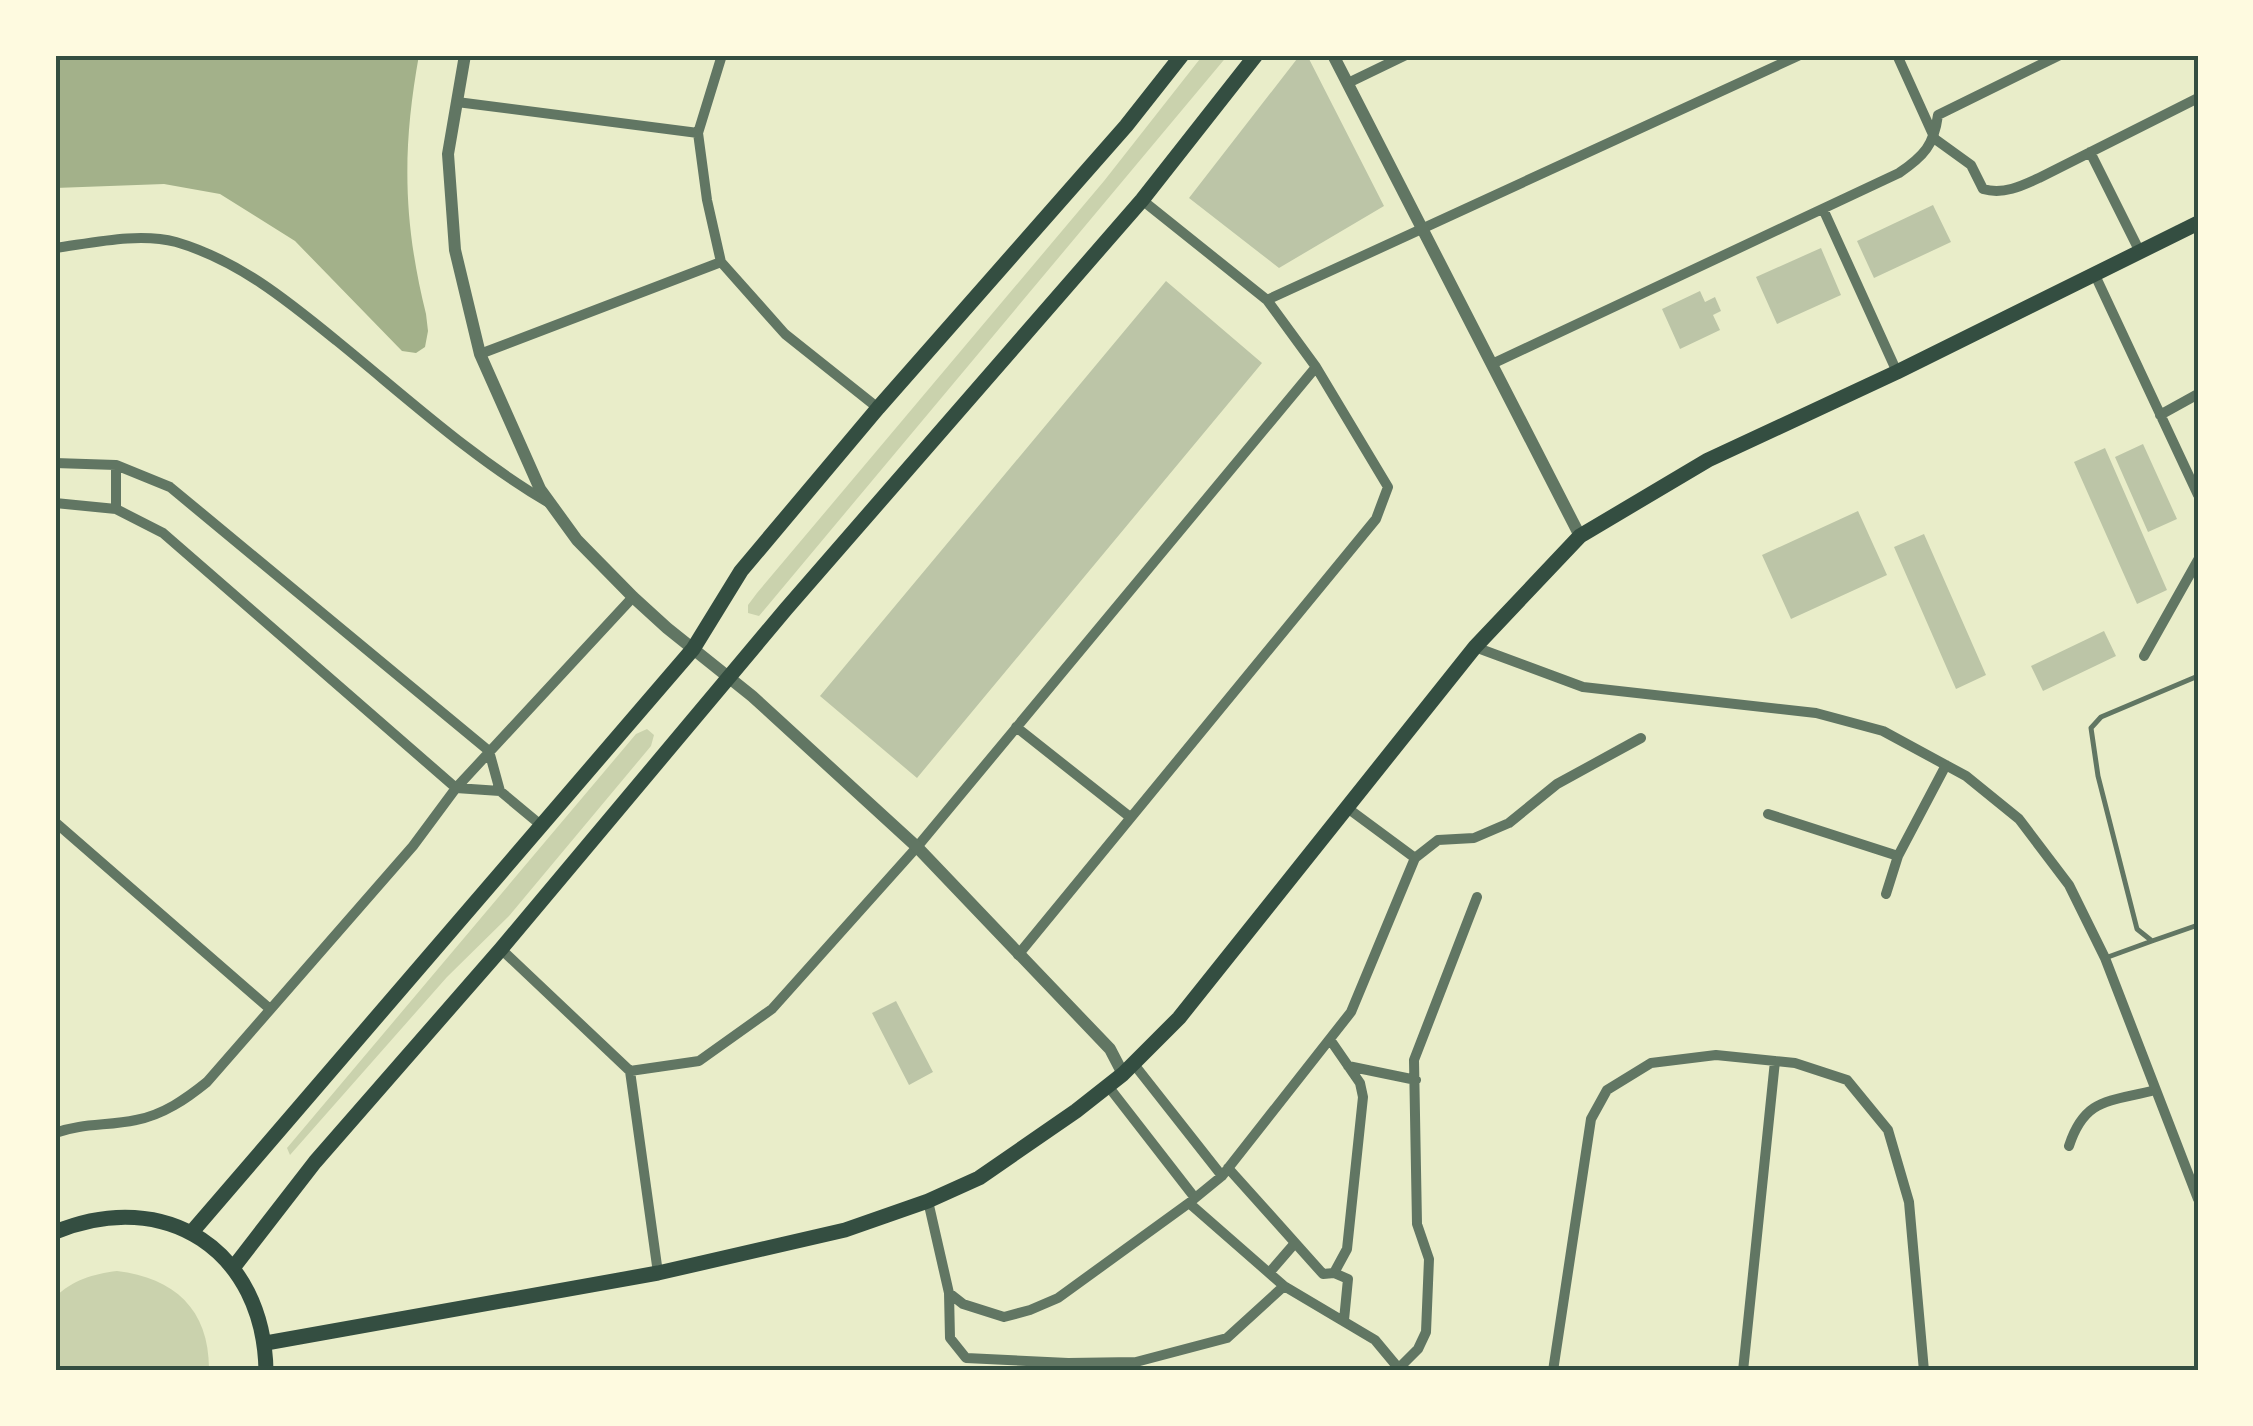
<svg xmlns="http://www.w3.org/2000/svg" width="2253" height="1426" font-family="'Fira Sans Condensed',sans-serif">
<rect width="100%" height="100%" fill="#e9edc9"/>
<path fill="#cad2ad" d="M1203 55H1228L759 616 748 613V605L757 593 1104 181Z
M647 729 654 735 651 746 509 916 447 977 290 1155 287 1148 636 734Z
M117 1271C175 1278 210 1310 209 1371H55V1297C73 1280 93 1274 117 1271Z"/>
<path fill="#a3b18a" d="M55 55H419C402 149 403 221 426 314L428 331 425 347 416 353 402 351 295 241 220 194 164 184 55 188Z"/>
<path fill="#bcc5a7" d="M1300 55H1307L1384 206 1279 268 1189 198Z
M1933 205 1951 242 1874 278 1857 241Z
M1821 248 1841 295 1777 324 1756 277Z
M1166 281 1262 363 917 778 820 696Z
M1700 291 1705 302 1715 297 1721 311 1713 315 1720 330 1680 349 1662 309Z
M2143 444 2177 519 2148 532 2115 457Z
M2105 448 2167 590 2137 604 2074 462Z
M1858 511 1887 575 1791 619 1762 555Z
M1924 534 1986 675 1956 689 1894 547Z
M2104 631 2116 656 2043 691 2031 666Z
M896 1001 933 1072 909 1085 872 1013Z"/>
<g fill="none" stroke-linecap="round" stroke-linejoin="round">
<path stroke="#617663" stroke-width="5" d="M2198 676 2101 717 2091 728 2098 776 2137 929 2152 941 2198 925
M2108 957 2152 941"/>
<path stroke="#617663" stroke-width="10" d="M722 55 698 133 707 200 721 262 785 334 878 408
M1897 55 1935 139 1971 165 1983 189C2003 195 2022 186 2039 178L2198 98
M1348 83 1406 55
M457 102 698 133
M2090 152 2139 250
M1823 209 1897 372
M55 248C92 243 139 232 176 242 238 260 288 301 337 341 406 397 472 458 549 503
M2094 273 2198 495
M1267 300 1800 55
M480 354 721 262
M1492 364 1899 173C1924 156 1934 145 1938 115L2060 55
M2160 415 2198 394
M55 463 116 465 170 487 489 751 500 791 542 826
M55 503 116 509 163 533 456 788 500 791
M116 509V465
M1475 647 1583 687 1816 713 1883 731 1966 776 2019 819 2069 885 2105 958 2198 1199
M2144 656 2198 560
M1016 727 1130 817
M1346 807 1415 858
M1768 814 1898 856
M55 822 270 1009
M1886 894 1898 856 1946 765
M501 949 630 1071 658 1273
M1018 955 1376 519 1388 487 1316 367 1267 300 1142 200
M1133 1063 1222 1176
M1348 1066 1416 1080
M630 1071 699 1061 772 1009 917 847 1316 367
M1108 1086 1195 1198
M55 1133C82 1123 108 1126 136 1120 163 1115 186 1099 207 1082L413 846 456 788 633 597
M2069 1146C2085 1097 2110 1102 2155 1090
M1228 1168 1323 1274 1334 1273 1347 1249 1363 1097 1360 1083 1331 1041
M928 1201 949 1293 950 1338 966 1358 1068 1363 1136 1362 1227 1338 1284 1286
M1189 1203 1284 1286 1375 1340 1400 1370
M1269 1273 1295 1243
M1334 1273 1348 1279 1344 1320
M949 1293 963 1304 1004 1317 1030 1310 1058 1298 1189 1203 1222 1176 1351 1012 1415 858 1438 840 1474 838 1509 823 1557 784 1641 738
M1399 1368 1418 1349 1426 1332 1429 1259 1417 1224 1414 1060 1477 897
M1553 1371 1591 1119 1607 1090 1651 1063 1716 1055 1795 1063 1847 1080 1888 1130 1909 1202 1924 1371
M1743 1371 1775 1061"/>
<path stroke="#617663" stroke-width="12" d="M465 55 448 154 455 250 480 354 540 489 577 540 633 597 667 628 752 696 917 847 1110 1049 1123 1074
M1333 55 1580 536"/>
<path stroke="#344e41" stroke-width="15" d="M266 1343 658 1273 845 1230 928 1201 979 1178 1076 1111 1123 1074 1179 1018 1475 647 1580 536 1708 460 1897 372 2198 223"/>
<path stroke="#344e41" stroke-width="15" d="M55 1232C166 1186 264 1251 266 1371
M191 1233 693 649 741 571 878 408 1126 126 1182 55
M233 1268 315 1162 501 949 786 609 1142 200 1256 55"/>
</g>
<rect width="2253" height="1426" fill="none" stroke="#fefae0" stroke-width="115"/>
<rect x="58" y="58" width="2138" height="1310" fill="none" stroke="#344e41" stroke-width="4"/>
</svg>
